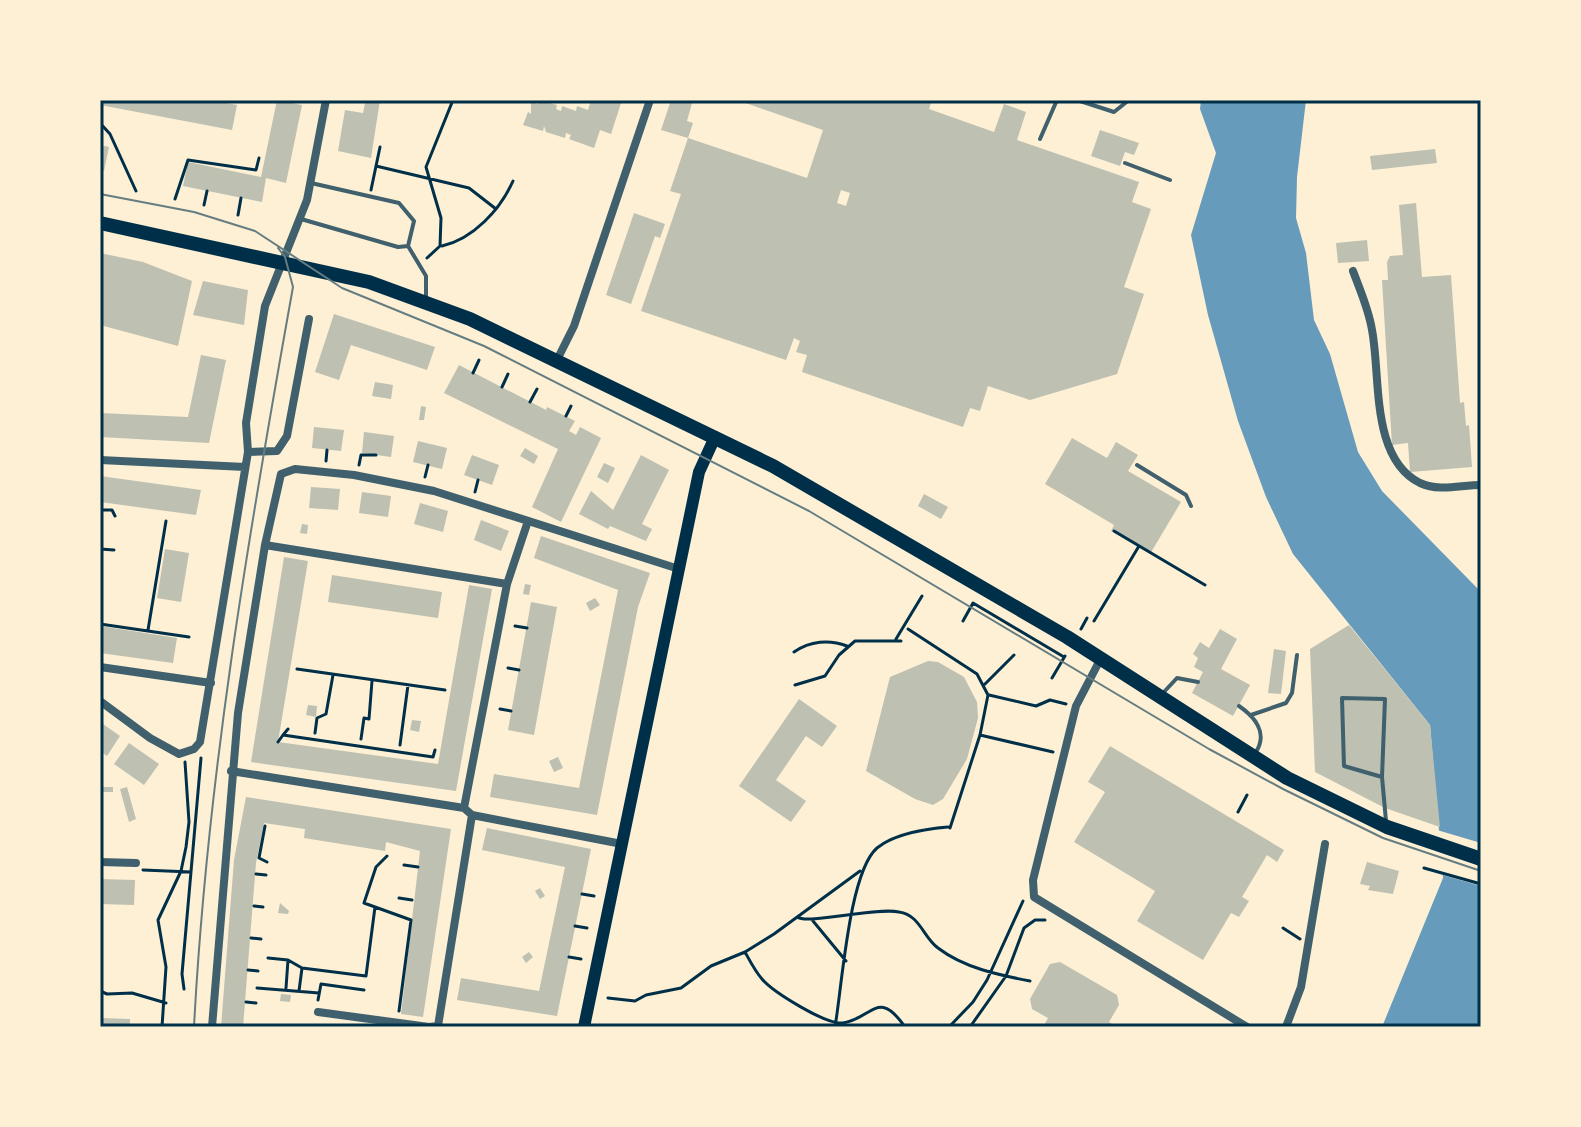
<svg xmlns="http://www.w3.org/2000/svg" width="1581" height="1127" font-family="'Roboto Condensed',sans-serif">
<rect width="100%" height="100%" fill="#fdf0d5"/>
<path fill="#669bbc" d="M1201 100H1306L1297 177 1296 218 1306 253 1314 320 1330 354 1358 452 1382 491 1481 592V1027H1382L1443 878 1430 725 1293 554 1266 497 1238 421 1208 315 1191 235 1216 153 1200 109Z"/>
<path fill="#fdf0d5" d="M1437 830 1481 843V886L1439 874Z"/>
<path fill="#bec0b2" fill-rule="evenodd" d="M100 100H211L237 105 232 130 100 105Z
M277 100 302 105 286 183 266 178 262 202 183 186 188 162 261 177Z
M355 100H380L371 158 338 151 345 110 363 113 365 103Z
M539 100 557 105 556 109 561 111 562 106 576 111 577 106 588 110 591 100H622L611 134 600 130 594 148 569 139 571 135 566 133 565 138 546 132 544 126 543 131 523 125 528 112 531 114V102L538 104Z
M671 100 692 103 687 121 693 123 688 138 661 130Z
M737 100H932L929 109 994 132 1004 104 1026 112 1017 140 1139 182 1132 202 1151 209 1124 287 1144 294 1117 374 1030 400 988 386 980 411 970 408 963 427 802 372 807 355 796 352 800 341 794 338 786 360 641 311 681 194 670 191 688 138 807 178 823 130ZM841 190 850 193 846 206 837 203Z
M1100 130 1139 143 1134 155 1125 152 1120 166 1091 156Z
M100 145 109 147 104 171 100 170Z
M1435 149 1437 163 1372 170 1370 156Z
M1416 203 1422 277 1451 275 1460 403 1464 402 1466 426 1469 425 1472 467 1410 472 1408 443 1392 445 1382 280H1388L1387 262 1390 256 1403 255 1399 205Z
M634 213 665 224 660 238 655 236 631 304 606 295Z
M1367 240 1369 261 1338 263 1336 243Z
M100 253 143 262 192 281 178 346 100 325Z
M203 281 248 290 244 325 193 315Z
M334 314 435 347 427 370 351 345 339 380 315 372Z
M201 355 226 360 209 443 100 437V413L188 417Z
M459 365 546 410 547 407 575 421 569 431 576 435 580 427 601 438 561 522 532 507 558 449 444 393Z
M375 382 393 385 391 399 372 396Z
M421 406 426 407 424 420H419Z
M314 427 344 430 341 451 312 448Z
M364 432 394 436 391 457 362 453Z
M1072 438 1107 458 1116 442 1138 455 1128 471 1181 502 1150 554 1111 531 1114 525 1045 484Z
M418 441 447 448 442 469 413 462Z
M525 448 538 456 534 464 520 456Z
M472 455 499 465 492 485 464 475Z
M641 455 669 470 642 524 652 529 646 541 610 526 608 529 579 514 591 491 613 510Z
M604 463 615 468 608 483 597 477Z
M100 476 201 490 196 515 100 502Z
M311 487 340 489 338 510 309 508Z
M362 492 391 496 388 517 359 513Z
M924 494 948 507 941 519 918 506Z
M420 503 448 511 443 532 414 524Z
M481 520 509 531 501 551 474 540Z
M302 524 308 525 307 534 300 533Z
M541 536 650 573 638 607 597 815 490 797 494 774 579 788 618 590 534 558Z
M165 549 189 553 181 602 157 598Z
M284 557 308 561 278 742 438 764 469 585 492 589 456 791 251 762Z
M332 575 442 592 438 618 328 602Z
M525 584 531 585 529 595 523 594Z
M595 598 600 605 590 611 586 603Z
M531 602 557 607 534 735 508 730Z
M1349 625 1430 725 1440 827 1385 808 1315 772 1310 649Z
M100 626 177 638 173 663 100 653Z
M1220 629 1237 639 1221 669 1250 685 1233 716 1192 693 1203 672 1194 667 1198 658 1193 654 1200 642 1209 648Z
M1274 649 1286 651 1281 694 1268 693Z
M928 661 938 662 964 677 977 702 978 718 967 759 943 799 933 805 915 799 866 771 890 677Z
M799 699 837 726 822 747 806 736 776 780 806 801 791 822 739 786Z
M308 705 317 706 316 717 306 715Z
M412 720 421 721 419 732 410 730Z
M100 722 120 736 107 756 100 751Z
M129 743 159 764 144 785 114 764Z
M1110 746 1284 850 1277 862 1267 855 1242 897 1249 901 1239 917 1231 913 1203 960 1137 921 1155 891 1074 842 1105 792 1088 782Z
M558 757 563 768 554 772 549 761Z
M100 787H113V792H100Z
M127 787 136 819 129 822 120 789Z
M246 797 451 829 423 1017 401 1014 420 851 386 842 385 851 304 838 305 829 264 823 256 863 243 1027H221L234 860Z
M487 828 591 849 557 1016 457 1000 461 978 539 991 565 867 482 850Z
M1367 862 1399 871 1393 894 1368 890 1370 886 1360 884Z
M100 879 135 880 134 905 100 904Z
M540 888 545 896 540 899 535 891Z
M280 903 289 911 288 914 278 913Z
M529 952 533 957 526 963 522 957Z
M1060 962 1117 995 1119 1005 1109 1022 1117 1027H1043L1048 1018 1032 1009 1030 999 1050 964Z
M281 994 291 995 290 1002 280 1001Z
M100 1018 130 1019V1027H100Z"/>
<g fill="none" stroke-linecap="round" stroke-linejoin="round">
<path stroke="#003049" stroke-width="3" d="M100 123 110 134 136 191
M376 166 469 188 496 209
M371 190 380 147
M175 199 188 160 256 170 259 158
M204 205 207 191
M238 215 241 198
M442 246C473 239 500 210 513 181
M427 258 440 246 441 218 426 167 453 100
M473 373 479 360
M502 387 508 374
M530 402 537 389
M566 416 571 406
M326 461 327 450
M359 465 361 455H376
M425 477 428 465
M475 492 478 480
M100 510H112L115 516
M1114 531 1205 585
M100 549 114 550
M963 621 973 603 1064 657
M1094 621 1139 546
M100 624 189 637
M515 626 527 628
M908 629 977 674 988 695 980 735 950 828
M1081 629 1087 618
M148 630 166 521
M896 639 922 596
M794 652C810 641 829 639 847 646
M508 668 519 670
M297 669 445 690
M1052 678 1065 656
M985 684 1014 655
M795 685 825 676 839 655 855 641H901
M989 695 1036 706 1050 700 1066 704
M500 709 511 711
M288 729 283 735 433 757 435 750
M315 733 317 718 326 714 333 675
M980 735 1053 752
M361 739 364 718 369 719 372 681
M278 742 283 735
M400 745 408 685
M1238 812 1247 795
M265 826 259 858 267 862
M387 856 376 867 364 903 411 920 399 1011
M404 865 418 867
M1424 868 1481 884
M143 870 191 872
M256 874 266 875
M582 894 594 896
M399 898 412 900
M254 906 263 907
M797 917C808 925 875 907 899 912 920 915 923 937 938 948 964 968 999 975 1030 981
M813 921 846 961
M575 926 587 928
M1283 928 1300 939
M251 938 261 939
M745 952C750 961 755 971 762 979 773 992 826 1025 843 1023 873 1018 878 988 905 1027
M569 957 581 959
M268 958 288 960 302 968 366 976 375 907
M248 970 258 971
M257 988 319 993
M286 988 288 960
M184 989 182 974 201 758
M100 991 107 994 132 993 166 1003
M299 991 302 968
M608 998 635 1001 646 995 681 988 711 966 745 952 774 934 860 871
M318 1000 321 984 364 990
M246 1002 256 1003
M162 1027 166 967 158 920 181 871 186 847 189 822 185 762
M247 1027 254 1026
M835 1027C842 987 849 872 877 848 895 833 926 829 948 827
M949 1027 973 1002 987 980 1023 901
M970 1027 1006 976 1024 928 1035 920H1045"/>
<path stroke="#3f606c" stroke-width="4" d="M1077 100 1114 112 1129 100
M1040 139 1057 100
M1125 163 1170 180
M311 183 399 203 414 221 408 246
M301 219 398 247 408 246
M408 246 426 276V299
M1137 465 1186 495 1191 506
M1163 693 1177 678 1198 682
M1239 706C1255 717 1268 733 1256 752
M1251 715 1286 703 1292 693 1297 655
M1382 777 1344 766 1342 698 1385 699 1382 777 1386 821"/>
<path stroke="#3f606c" stroke-width="8" d="M1353 271C1360 290 1369 310 1372 330 1381 376 1370 458 1420 483 1440 492 1460 485 1481 485
M557 360 574 326 650 100
M248 452 277 451 287 436 309 319
M100 460 245 467
M265 545 507 584
M1101 658 1076 706 1033 880 1034 897 1247 1027
M100 667 211 683
M100 701 150 738 179 754 194 749 200 742 248 452 246 423 265 306 307 200 326 100
M231 771 464 808 472 815 622 844
M464 808 507 584 528 521
M100 862 136 863
M318 1012 429 1027
M212 1027 238 713 265 545 281 474 295 469 354 475 434 491 679 569
M429 1027 438 1026 472 815
M1286 1027 1301 987 1325 844"/>
<path stroke="#003049" stroke-width="12" d="M584 1027 699 472 715 437"/>
<path stroke="#003049" stroke-width="14" d="M100 223 369 282 470 319 773 466 1067 637 1287 778 1387 827 1481 859"/>
<path stroke="#657d81" stroke-width="2" d="M100 194 194 212 255 231 342 288 484 346 809 511 1209 749 1283 789 1383 838 1481 871
M194 1027C207 778 249 532 293 287L285 257 278 248"/>
</g>
<rect width="1581" height="1127" fill="none" stroke="#fdf0d5" stroke-width="204"/>
<rect x="102" y="102" width="1377" height="923" fill="none" stroke="#003049" stroke-width="3"/>
</svg>
